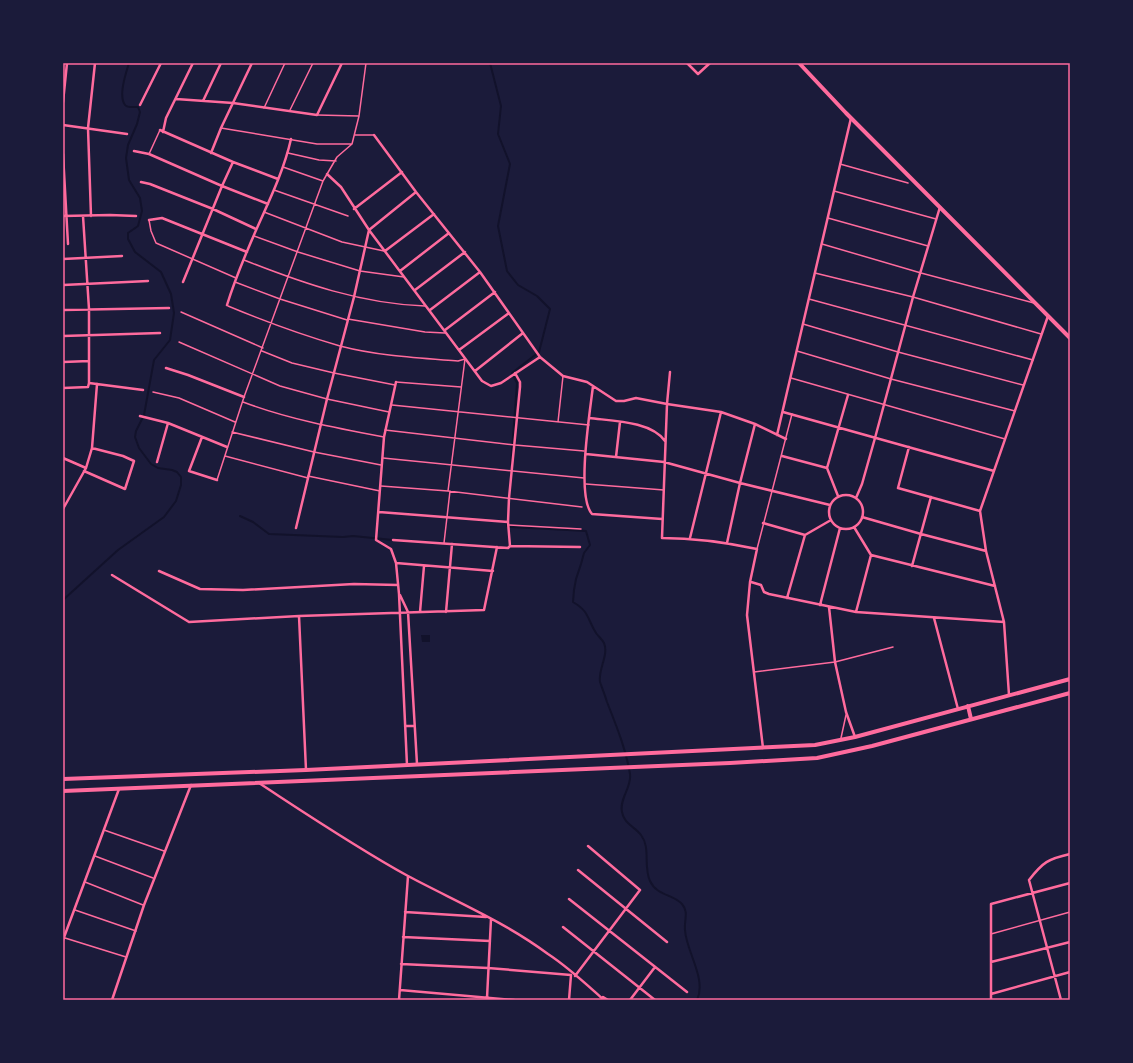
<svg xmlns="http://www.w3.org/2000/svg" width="1133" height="1063" font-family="Merriweather,serif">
<rect width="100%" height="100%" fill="#1b1b3a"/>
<path fill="#12122b" d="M421 635H430V642H422Z"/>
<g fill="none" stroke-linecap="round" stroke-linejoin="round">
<path stroke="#12122b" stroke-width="2" d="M490 63 501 106 498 134 510 164 498 226 507 271 518 285 537 296 550 309 539 352 512 373 517 383 511 464
M240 516 253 522 269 534 343 537 353 536 393 540
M507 524V526L511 527 586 531 590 545 584 553 581 564 576 579 574 590 573 602C590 612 587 619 596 633 598 636 602 639 604 643 609 655 598 669 600 682 602 688 605 695 607 702 616 725 626 749 630 774 632 787 619 799 622 812 624 824 634 826 641 835 651 848 643 866 650 881 657 896 673 894 682 904 689 912 684 920 685 930 686 951 707 979 697 1000
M63 600 118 550 164 517 176 501 181 485V477L177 472 172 470 158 468 151 464 139 448 135 437 136 431 144 415 154 360 170 340 174 313 171 294 161 272 135 252 128 239V233L138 226 142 211 140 198 129 180 126 158 128 145 137 124 140 112 138 107C134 107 127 108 125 105 118 96 126 73 129 63"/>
<path stroke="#ff6b9d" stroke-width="1.5" d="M264 108 285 63
M290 110 313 63
M317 115 359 116
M221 128 317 144H352
M355 135H374
M288 153 319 160 336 161
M149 154 160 130
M840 164 908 183
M283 167 323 181
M274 190 348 216
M834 191 936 219
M264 212 342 242 384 251
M828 218 928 246
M149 220 151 231 156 243 236 278
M254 236 298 252 360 271 404 277
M822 244 921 273 1034 303
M244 260C302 283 362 304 425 306
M815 273 913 297 1041 334
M235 282 280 299 347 320
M809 299 1033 360
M228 306C264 321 302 335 340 346 378 356 419 358 458 361L465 359 448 491
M181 312 263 348
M348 319 425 332 445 333
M803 324 898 352 1023 385
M179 342 280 386 327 399 389 412
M262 351 292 363 334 373 395 385
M797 351 891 379 1015 411
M791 378 1005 439
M396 382 461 387
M153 392 179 398 235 422
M243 402C288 419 336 428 384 437
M392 405 589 425
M558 422 563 376
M385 430 515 445 584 451
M232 432 314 452 381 465
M225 456 308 478
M383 458 584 478
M308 476 380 491
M217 480 244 397 323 181 337 157 352 144 359 116 366 63
M586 484 664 490
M381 486 448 491 582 507
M509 525 581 529
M444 543 450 491
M757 549 792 414
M754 672 835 662 893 647
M841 738 846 715
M104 830 164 851
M95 856 153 878
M85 882 143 905
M75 910 136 931
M991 934 1070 912
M65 938 126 957"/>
<path stroke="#ff6b9d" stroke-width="2.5" d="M687 63 698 74 710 63
M176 99 233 103 317 115 342 63
M203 101 221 63
M63 102 67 63
M140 105 161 63
M63 125 127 134
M160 130 233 162 278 179
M163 132 166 118 193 63
M374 135 416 192 480 272 540 357 563 376 587 382 616 401H624L636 398 667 404 721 412 755 424 786 439
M134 151 149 154 222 186 268 204
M211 153 221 128 252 63
M63 154 68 244
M327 174 341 187 369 230 482 381 491 386 501 383 540 357
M141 182 150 184 213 209 256 229
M354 209 402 172
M63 216 110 215 136 216
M91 216 88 128 95 63
M149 220 162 218 247 252
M385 251 434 214
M63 259 122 256
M400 271 449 233
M183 282 222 186 233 162
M63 285 148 281
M415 290 465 252
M227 305C235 279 246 253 257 228 270 199 284 170 291 139
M63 310 169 308
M430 310 480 272
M445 330 495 292
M63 336 160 333
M459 350 509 313
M63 362 89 361
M166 368 188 375 244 397
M475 371 523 333
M670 372 667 404 662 538C696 538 724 542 757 549L750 582 747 615 763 748
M396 382 384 437 376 540 391 549 396 563 399 594 407 765
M89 383 143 390
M593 386C590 412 576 496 592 514L662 519
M63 388 88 387 89 383V309L83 216
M783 412 994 471
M140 416 168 423 227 447
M589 418C612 421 651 421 665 441
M777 435 851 118
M202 437 189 471 217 480
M909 447 898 488 980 511
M586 454 664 462 740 483 830 505
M782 456 827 468
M616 457 620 422
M63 458 86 468
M157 462 168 423
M84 471 125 489 134 461 123 456 92 448
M829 512a17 17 0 1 1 34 0a17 17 0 1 1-34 0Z
M838 496 827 468 848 395
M856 498 862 484 875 438 913 297 940 207
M63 509 86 468 92 448 97 384
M379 512 508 522
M862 517 921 534 986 551
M763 523 805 535 831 520
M854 527 871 555 995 586
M296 528 327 399 354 297 369 230 416 192
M690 538 721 412
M393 540 508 548 510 546 580 547
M727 543 740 483 755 424
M510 546 508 522 509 498 520 387V382L515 373
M396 563 493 571
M912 566 931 497
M159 571 200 589 243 590 354 584 398 585
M112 575 189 622 299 616 484 610 497 547
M751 582 761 585 764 592 769 594 856 612 1004 622
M400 595 408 612 417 764
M787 598 805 535
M820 605 840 528
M829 607 835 662 846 712 855 737
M420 612 424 566
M446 612 452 544
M856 612 871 555
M299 616 306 770
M934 618 958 709
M1009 695 1004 622 986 551 980 511 1048 316
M405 726H414
M259 783C308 815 357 848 408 876 455 901 505 922 548 954 568 967 586 984 604 1000
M578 870 667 942
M569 899 687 992
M405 912 486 917
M563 927 655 1000
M403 937 490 941
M63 940 119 789
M991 962 1070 942
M401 964 488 968 571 975
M575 976 640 890 588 846
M400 990 514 1000
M991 994 1070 972
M603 997 608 1000
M487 998 491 919
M112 1000 144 905 191 785
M399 1000 408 876
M569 1000 571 975
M630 1000 655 967
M991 1000V904L1070 883
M1061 1000 1029 880C1043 862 1048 859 1070 854"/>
<path stroke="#ff6b9d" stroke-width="4" d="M799 63 846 113 1070 338"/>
<path stroke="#ff6b9d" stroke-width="4" d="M968 706 971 719
M63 779 306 770 815 745 855 737 1070 679
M63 791 730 763 817 758 872 746 1070 693"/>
</g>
<rect width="1133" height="1063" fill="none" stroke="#1b1b3a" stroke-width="128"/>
<rect x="64" y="64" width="1005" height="935" fill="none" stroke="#ff6b9d" stroke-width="1.5"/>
</svg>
